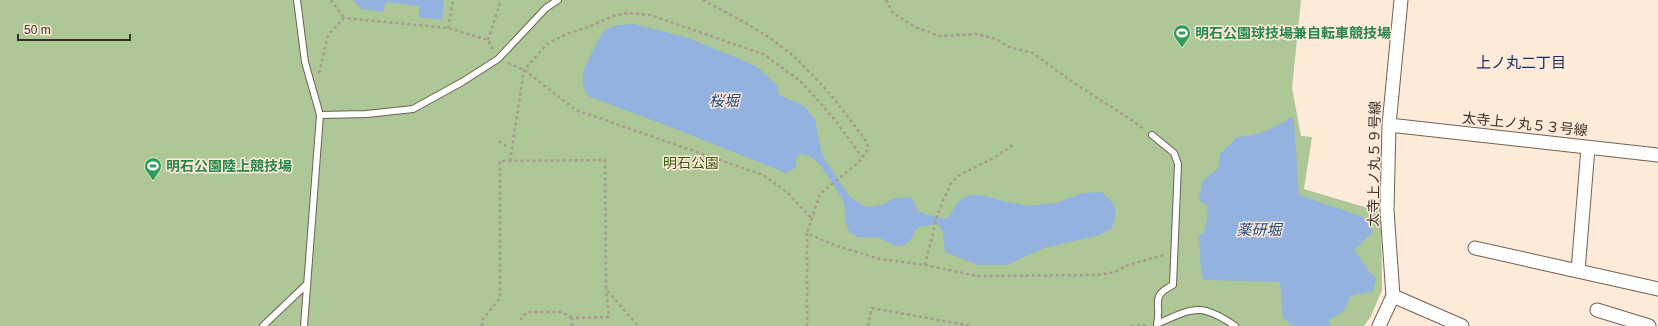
<svg xmlns="http://www.w3.org/2000/svg" width="1658" height="326" font-family="Arial,'Noto Sans JP',sans-serif">
<rect width="100%" height="100%" fill="#feead9"/>
<path fill="#adc797" d="M0 0H1301L1292 88 1301 136 1312 137 1304 189 1381 212 1382 290 1371 316 1364 326H0Z"/>
<path fill="#93b2df" d="M353 0H444L442 20 419 17V6L385 2 384 12 361 9Z
M634 24 688 38 742 60 757 67 777 85 778 93 781 96 804 106 815 119 821 150 825 160 850 197 862 205 868 207 887 203 891 199 910 197 915 203 917 211C927 214 937 219 948 218L957 203 965 197 973 195 985 196 1003 201 1028 206 1056 203 1083 193 1102 192C1117 206 1118 209 1112 228L1100 235 1044 248 1007 265H978L945 252 943 232 939 225 937 224 918 227C914 231 914 236 910 240 899 254 889 240 878 238 869 236 858 240 851 233 844 227 846 213 844 204 841 194 820 162 811 157 808 155 803 154 800 154L797 156 795 168 786 173 668 126 590 97C584 92 582 83 583 75 583 70 600 35 604 31 612 24 625 25 634 24Z
M1292 117 1294 121 1299 195 1363 217 1373 232 1354 250 1369 271 1376 278 1373 291 1350 296 1345 310 1328 321 1331 326H1293L1283 318 1280 282 1204 280C1197 264 1203 252 1198 236L1204 233 1208 214 1207 205 1199 200 1202 182 1219 167 1220 154 1237 137C1258 136 1274 128 1292 117Z"/>
<g fill="none" stroke-linecap="round" stroke-linejoin="round">
<g stroke="#716051" stroke-width="8">
<path id="service" d="M297 0 305 62 320 115 304 326
M320 115 367 114 413 109 462 82 498 59 546 8 558 0
M1152 135 1174 153 1178 164 1173 285C1149 297 1162 303 1157 324 1193 308 1201 302 1235 326
M263 326 307 284"/>
</g>
<g stroke="#716051" stroke-width="15">
<path id="minor" d="M1389 125 1658 155
M1475 248 1658 289
M1578 271 1588 148
M1393 296 1462 326
M1597 310 1649 326
M1379 326 1393 296 1387 210 1389 125 1401 0"/>
</g>
<path stroke="#a99b8e" stroke-width="2.5" stroke-dasharray="3 3" stroke-linecap="butt" d="M331 0 344 18
M703 0 744 22 770 38 795 57 831 95 867 142 868 149 859 162 820 194 807 233
M886 0 893 13 915 27 939 36 976 34 996 39 1009 47 1033 53 1074 83 1130 119 1145 130
M448 28 453 0
M488 40 501 0
M508 63 524 70 576 110 763 175 787 192 812 219
M319 73 328 35 344 18 448 28 488 40 493 50
M499 141 506 146
M510 161 524 70 547 44 569 33 591 26 613 16 627 13 650 15 763 54 799 80 816 98 834 119 862 157
M925 265 938 213 951 183 958 176 997 156 1013 145
M520 320 527 312H562L572 318
M482 326V320L500 298V161L605 160 606 289 638 326
M572 326V318L609 317 606 289
M807 326V233L834 245 880 259 925 265 977 276 1098 275 1115 272 1128 265 1164 255
M868 326 872 308 972 326
M1131 326 1147 325"/>
<use href="#service" stroke="#fff" stroke-width="6"/>
<use href="#minor" stroke="#fff" stroke-width="13"/>
</g>
<defs>
<g id="stadium-pin" transform="scale(0.9)"><path d="M0 17L-7.5 6A9.5 9.5 0 1 1 7.5 6Z" fill="#2e9e5b" stroke="#feead9"/><path d="M0-5a6.5 5 0 1 0 0 10a6.5 5 0 1 0 0-10ZM-3.5-1.8h7v3.6h-7Z" fill="#fff"/></g>
</defs>
<g fill-rule="evenodd">
<use href="#stadium-pin" x="1182" y="33"/>
<use href="#stadium-pin" x="153" y="166"/>
</g>
<g text-anchor="middle" dominant-baseline="central" stroke-width="3" stroke-linejoin="round" paint-order="stroke">
<g font-size="14" font-weight="bold" fill="#27864d" stroke="#feead9" text-anchor="start">
<text x="1195" y="33">明石公園球技場兼自転車競技場</text>
<text x="166" y="166">明石公園陸上競技場</text>
</g>
<g font-size="14" fill="#373029" stroke="#feead9">
<text transform="translate(1525 124) rotate(6)">太寺上ノ丸５３号線</text>
<text transform="translate(1374 164) rotate(-89)">太寺上ノ丸５９号線</text>
</g>
<g font-size="14" fill="#37570f" stroke="#feead9">
<text x="691" y="163">明石公園</text>
</g>
<g font-size="15" fill="#182d64" stroke="#feead9">
<text x="1521" y="62">上ノ丸二丁目</text>
</g>
<g font-size="15" font-style="italic" fill="#244b83" stroke="#feead9">
<text x="724" y="100">桜堀</text>
<text x="1259" y="229">薬研堀</text>
</g>
</g>
<path d="M18 34v6h112v-6" fill="none" stroke="#373029" stroke-width="2"/>
<text x="24" y="34" font-size="12" fill="#373029" stroke="#feead9" stroke-width="3" paint-order="stroke">50 m</text>
</svg>
